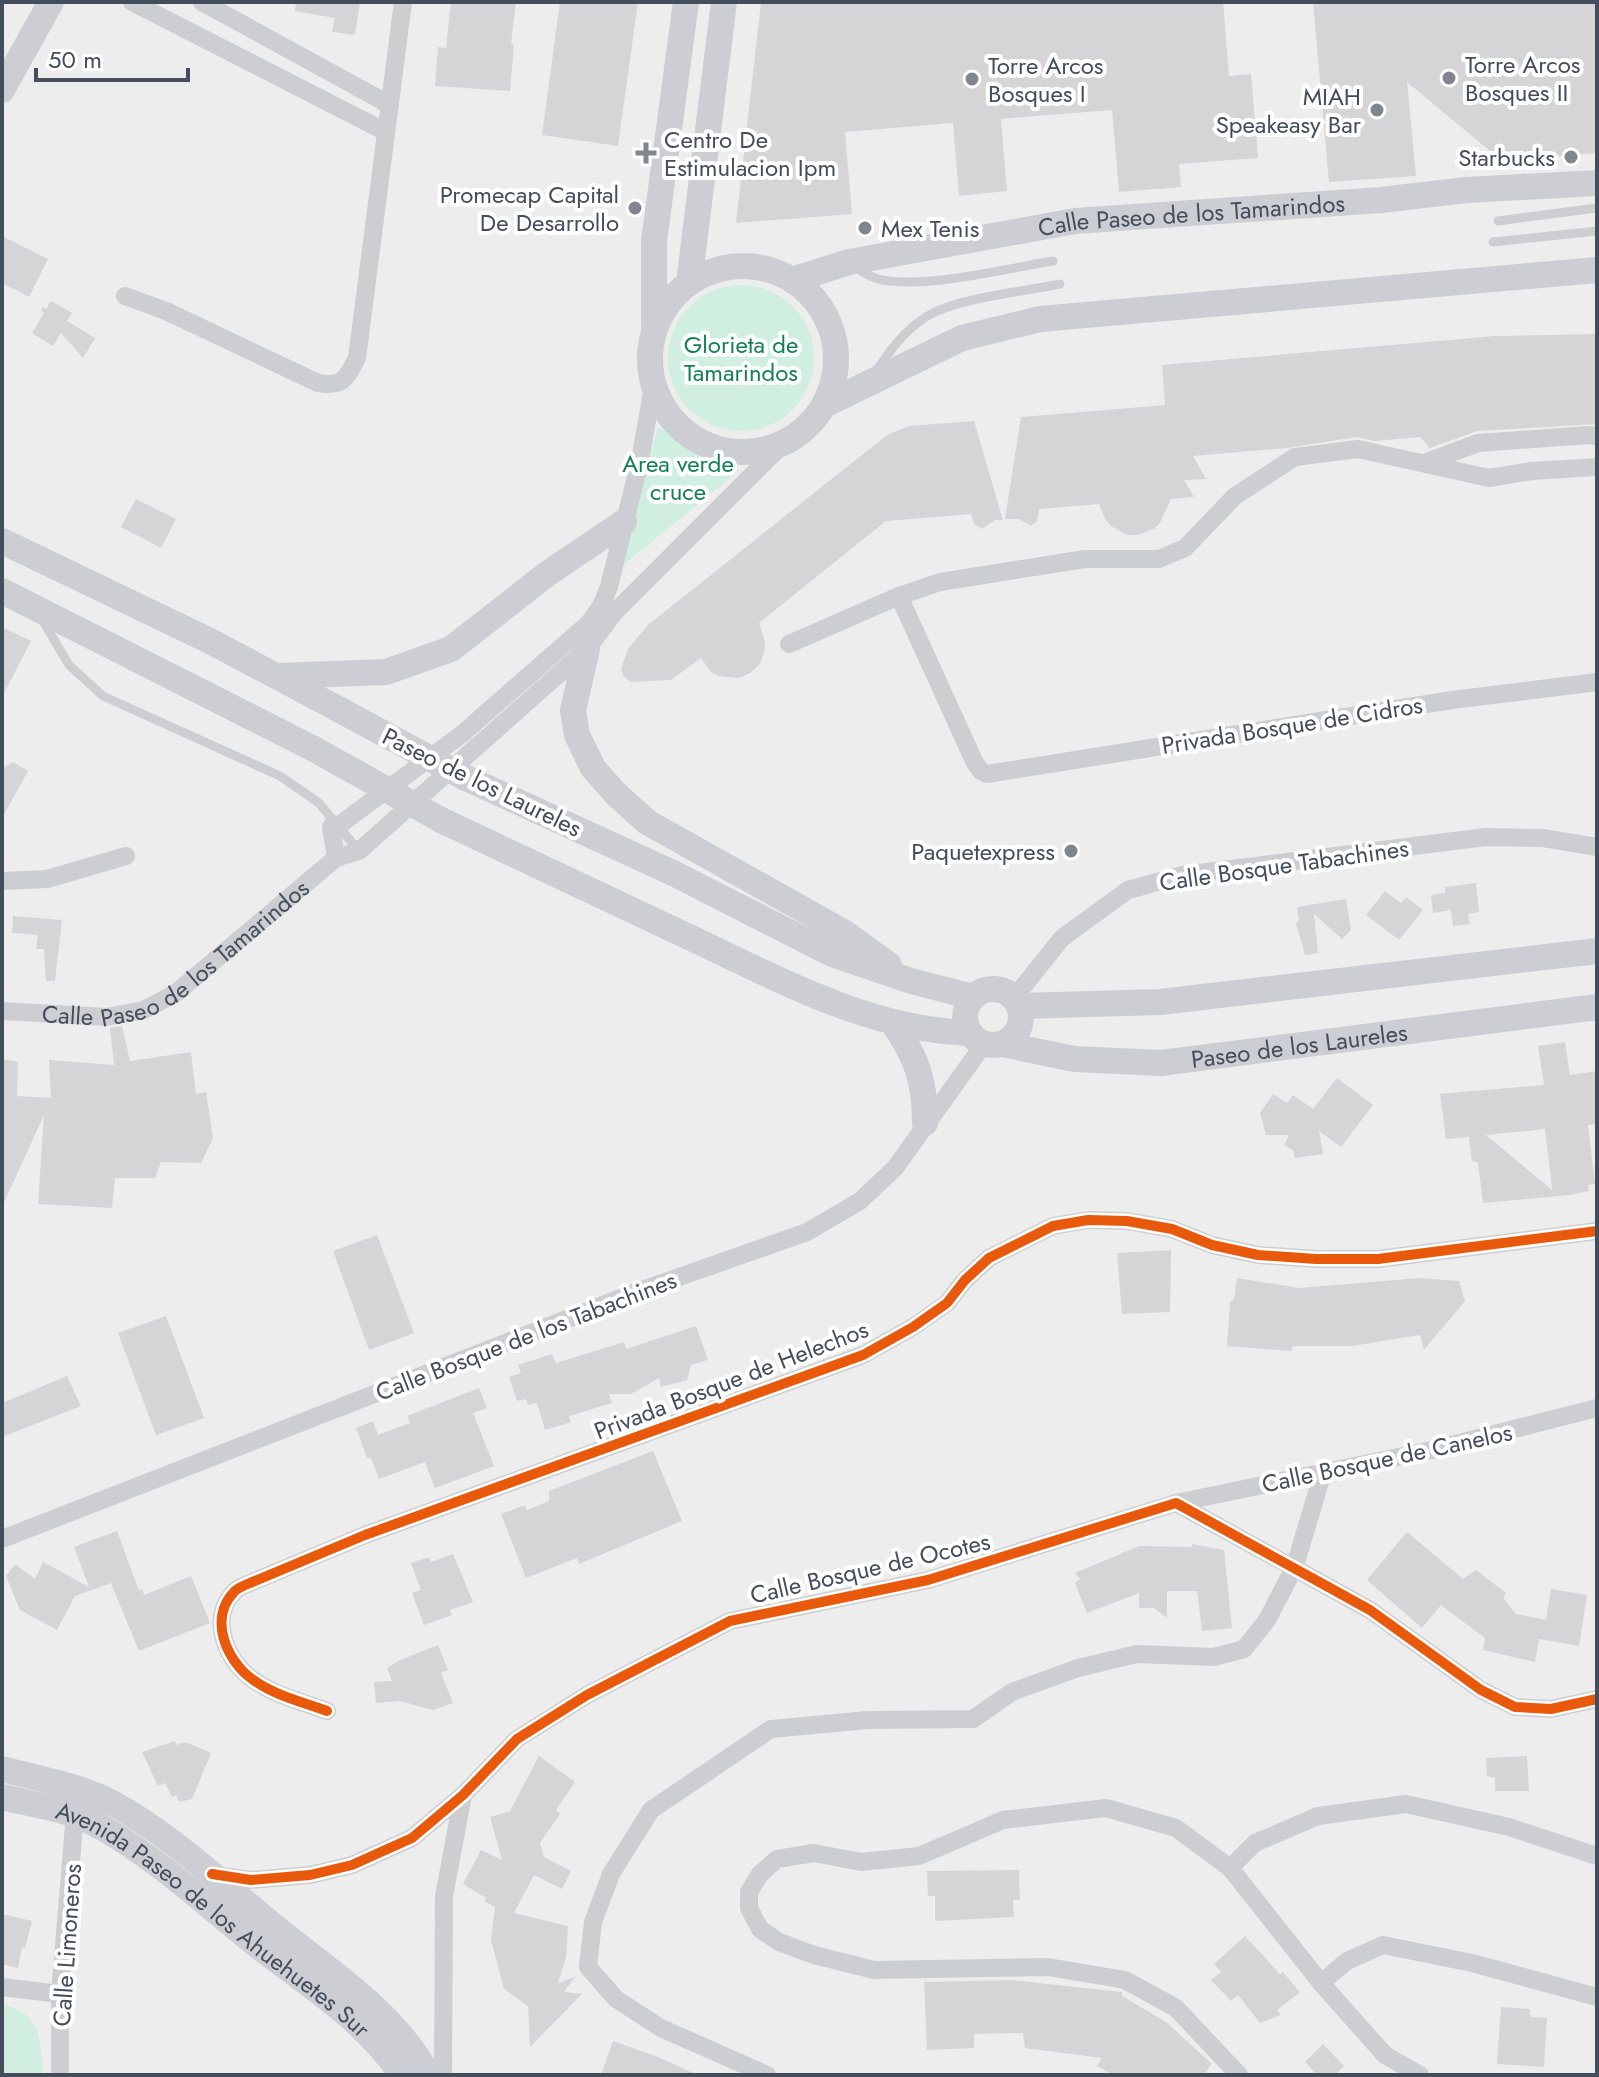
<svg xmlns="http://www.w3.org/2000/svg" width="1599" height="2077" font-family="Jost,sans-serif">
<rect width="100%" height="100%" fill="#eeeded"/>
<path fill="#d0efe0" d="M668 358a73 73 0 1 1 146 0a73 73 0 1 1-146 0Z
M658 427 740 470 618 569Z
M2 2004C42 2014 41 2039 42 2075H2Z"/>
<path fill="#d5d5d7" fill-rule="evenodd" d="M296 2H360L355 35 332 32 335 18 295 11Z
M451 2H516L511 44 514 45 510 91 435 86 438 47 446 48Z
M560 2H638L618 146 542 135Z
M761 2H1223L1229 76 1251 74 1258 158 1179 164 1181 187 1119 192 1112 110 1001 119 1007 191 959 196 953 123 845 132 852 214 736 223Z
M1313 2H1597V153L1502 161 1407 82 1416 176 1329 182Z
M2 236 48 259 29 297 2 283Z
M51 301 72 313 67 321 95 338 83 358 61 333 53 346 32 333 44 313 41 310 43 307 46 309Z
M1597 334V424L1477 431 1430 448 1420 437 1375 441 1357 437 1287 448 1193 456 1206 479 1184 480 1194 497 1171 499 1160 523 1154 529 1137 535H1127L1111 526 1105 519 1099 504 1039 509 1037 521 1031 526 1018 519H1005L1021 417 1165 405 1162 365 1495 336Z
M974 421 1003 520H995L982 529 974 524 971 514 886 521 759 623 765 642 764 653 760 664 750 673 739 678 719 676 711 672 701 658 671 680 631 682 624 677 621 669 628 649 648 625 887 435 909 426Z
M136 499 176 519 161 548 121 527Z
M2 627 31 641 2 697Z
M13 762 28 771 2 818V769Z
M1476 883 1479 912 1468 914 1470 924 1453 926 1451 910 1433 913 1431 895 1445 893V887Z
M1385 891 1401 903 1406 897 1423 910 1399 940 1366 915Z
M1346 899 1351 930 1342 939 1314 914 1318 953 1305 955 1296 923 1299 920 1297 907Z
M13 916 62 920 55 981H46L44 949H36L38 935 12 933Z
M122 1026 130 1061 191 1052 196 1094 206 1092 213 1138 201 1163 161 1162 155 1178H115L112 1208 38 1204 44 1115 2 1207V1059L18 1062 17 1096 51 1098 49 1060 114 1065 110 1028Z
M1565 1042 1570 1075 1597 1071V1124L1588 1125 1595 1184 1588 1185 1589 1191 1570 1195 1483 1203 1478 1163 1472 1161 1469 1137 1446 1139 1440 1094 1544 1085 1538 1046ZM1545 1129 1552 1188V1190L1486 1135Z
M1337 1078 1373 1105 1341 1147 1319 1131 1323 1154 1295 1158 1293 1150 1284 1145 1289 1135H1266L1260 1113 1273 1094 1287 1103 1293 1095 1313 1109Z
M377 1235 414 1333 369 1350 333 1251Z
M1171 1250 1170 1312 1122 1314 1117 1253Z
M1237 1278 1299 1288 1420 1278 1459 1281 1465 1301 1424 1350 1420 1335 1352 1346H1293L1291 1351 1227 1346 1230 1302 1234 1299Z
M166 1316 204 1418 156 1435 118 1333Z
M696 1326 708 1360 691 1365 687 1380 661 1387 659 1378 631 1394H609L612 1403 569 1416 571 1422 545 1430 537 1403 528 1405 526 1399 517 1401 509 1377 521 1373 518 1365 552 1354 556 1363 624 1342 626 1349Z
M67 1376 81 1406 2 1437V1403Z
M479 1388 487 1408 473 1413 494 1466 435 1488 425 1462 379 1479 371 1458H367L356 1428 373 1421 378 1435 410 1423 407 1416Z
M653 1451 682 1521 579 1564 577 1558 526 1578 501 1514 525 1505 527 1510 549 1501V1491Z
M117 1531 139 1591 142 1589 144 1595 191 1576 210 1623 139 1651 111 1583 75 1596 57 1630 20 1610 6 1576 15 1564 35 1579 43 1562 89 1587 74 1547Z
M1407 1532 1463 1579 1476 1570 1506 1593 1503 1598 1516 1614 1546 1620 1551 1589 1587 1595 1579 1646 1539 1639 1535 1662 1483 1650 1485 1638 1441 1605 1422 1628 1367 1580Z
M1192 1544 1224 1550 1232 1628 1202 1631 1197 1591H1167V1618L1154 1608H1139V1593L1087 1613 1075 1583 1080 1579 1075 1573 1139 1546 1192 1547Z
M453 1554 473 1602 450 1610 452 1615 424 1625 412 1593 421 1590 411 1563 429 1557 431 1562Z
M438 1645 448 1670 441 1673 453 1703 433 1710 400 1701 376 1703 374 1682 392 1681 387 1668 398 1661Z
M175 1741 176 1745 186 1742 211 1753 192 1799 179 1802 176 1795 172 1797 165 1783 158 1786 142 1752Z
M539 1756 575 1782 556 1810 560 1814 540 1843 544 1857 571 1871 562 1889 534 1875 514 1913 568 1926 566 1957 558 1983 575 1977 564 1992 582 1994 530 2047 528 2006 504 1989 491 1940 495 1907 484 1901 486 1898 463 1884 481 1850 502 1860 490 1817 510 1811Z
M1527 1756 1529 1791H1495V1778L1487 1776 1486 1758Z
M1019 1870 1020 1900H1013L1014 1917 935 1921V1896H928L927 1871Z
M2 1914 32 1921 25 1948 22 1947 18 1968 2 1964Z
M1245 1936 1280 1974 1283 1972 1300 1992 1277 2010 1281 2015 1260 2023 1238 1995 1231 2001 1211 1980 1221 1972 1214 1964Z
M1012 1980 1122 1992V1996L1166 2022 1212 2064 1203 2075H1113L1097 2066 1102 2058 1025 2048 1023 2033 974 2034V2048L927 2050 924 1982Z
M1501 2007 1530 2009V2017L1547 2018 1544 2067 1497 2064Z
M613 2041 658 2057 698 2075H601Z
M1323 2044 1344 2066 1335 2075H1317L1305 2062Z"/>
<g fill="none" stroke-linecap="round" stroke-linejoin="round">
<path stroke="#ccced1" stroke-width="9" d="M1498 221 1597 208
M1493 242 1597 231
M854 266C863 273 871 278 882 280 931 288 1003 269 1053 261
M877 370C891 348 909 325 933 313 961 298 1027 291 1060 284
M41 618 69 665 103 696 280 776 319 803 359 851"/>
<g stroke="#ccced1" stroke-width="18">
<path d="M132 2 386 132"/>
<path d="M202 2 390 105"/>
<path d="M125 296 166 311 318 383C343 387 346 379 357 358L403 2"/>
<path d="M1424 463 1478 443 1588 435 1597 436"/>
<path d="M899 596 975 763 981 771 987 774 1452 700 1597 682"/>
<path d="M789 644 899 596 940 582 1085 559H1159L1185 548 1235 496 1295 457 1358 449 1489 478 1532 471 1597 467"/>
<path d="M336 858 331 827 338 826 462 734 589 623 601 606 609 587 640 460 653 387"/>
<path d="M2 881 47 879 126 856"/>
<path d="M1014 998 1062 938 1128 890 1183 875 1486 837 1543 838 1597 847"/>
<path id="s1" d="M2 1011 106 1017 144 1010 176 993 336 858 359 851 587 649 614 613 784 443"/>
<path d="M1176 1503 1427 1451 1597 1408"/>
<path d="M2 1539 631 1294 807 1232 860 1201 895 1168 984 1044"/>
<path d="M327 1711C303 1702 273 1695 252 1679 227 1661 208 1619 234 1592 237 1588 245 1585 250 1583L365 1535 863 1355 913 1327 947 1303 965 1280 989 1258 1053 1226 1088 1220 1127 1221 1172 1229 1212 1245 1258 1255 1316 1259H1378L1597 1231"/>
<path d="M1230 1868 1255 1843 1318 1816 1406 1804 1509 1827 1597 1856"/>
<path d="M216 1875 251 1880 310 1875 352 1865 412 1838 463 1795 517 1739 587 1695 730 1621 928 1580 1176 1503 1370 1610 1481 1690 1515 1707 1551 1709 1597 1699"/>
<path d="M1321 1983 1347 1961 1383 1945 1472 1963 1597 1997"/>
<path d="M2 1987 60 1994"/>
<path d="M60 2075V1994L75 1814"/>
<path d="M443 2075 444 1896 463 1795"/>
<path d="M767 2075 661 2028 616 1999 588 1967 593 1922 611 1874 651 1810 771 1729 868 1720 973 1719 1012 1692 1078 1668 1137 1654 1214 1657 1244 1649 1267 1620 1295 1566 1323 1472"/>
<path d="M1239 2075 1176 2008 1125 1980 1048 1967 874 1970 814 1955 779 1942 760 1929 749 1908V1892L760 1874 777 1859 814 1853 861 1862 919 1856 1003 1820 1106 1808 1176 1828 1230 1868 1321 1983 1385 2055 1420 2075"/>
</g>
<g stroke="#ccced3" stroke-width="26">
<path d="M2 90 51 2"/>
<circle cx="743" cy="359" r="93"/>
<path id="s2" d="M792 280 849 262 1075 221 1381 200 1466 190 1597 183"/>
<path d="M689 283 724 2"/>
<path d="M654 324V241L686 2"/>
<path d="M824 405 962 338 1040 319 1597 270"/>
<path d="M2 541 210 641 340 710"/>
<path d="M2 591 314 749"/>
<path d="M587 649 573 710 577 735 593 768 616 794 647 822 845 933 889 965"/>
<path d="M278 676 386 672 451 649 547 574 624 522"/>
<path d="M466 778 675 874 832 954 911 981 973 997"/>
<path d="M441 820C524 859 607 898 689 937 778 979 870 1030 970 1033"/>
<circle cx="993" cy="1017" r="28"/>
<path d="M1019 1006 1160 1002 1597 951"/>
<path d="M893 1023C917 1058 925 1081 925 1123"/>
<path id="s3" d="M1002 1044 1074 1059 1161 1063 1597 1007"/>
<path d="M2 1769C39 1779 78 1785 112 1803 171 1835 220 1882 271 1924 326 1969 394 2011 428 2075"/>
<path id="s4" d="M2 1797C35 1805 71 1809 101 1827 156 1858 203 1902 252 1941 304 1983 364 2018 402 2075"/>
</g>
<path stroke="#ccced3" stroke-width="26" d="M340 710 466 778
M314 749 441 820"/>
<g stroke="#fff" stroke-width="15">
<path id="cycleway" d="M327 1711C303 1702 273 1695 252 1679 227 1661 208 1619 234 1592 237 1588 245 1585 250 1583L365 1535 863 1355 913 1327 947 1303 965 1280 989 1258 1053 1226 1088 1220 1127 1221 1172 1229 1212 1245 1258 1255 1316 1259H1378L1597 1231
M212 1874 251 1880 310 1875 352 1865 412 1838 463 1795 517 1739 587 1695 730 1621 928 1580 1176 1503 1370 1610 1481 1690 1515 1707 1551 1709 1597 1699"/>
</g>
<use href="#cycleway" stroke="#e8590c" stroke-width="10"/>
</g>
<g fill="#80858e" stroke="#fff" stroke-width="3">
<circle cx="1449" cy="78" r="8"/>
<circle cx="972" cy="79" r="8"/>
<circle cx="1377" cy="110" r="8"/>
<path d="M642 141h8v8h8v8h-8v8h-8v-8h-8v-8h8z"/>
<circle cx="1571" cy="157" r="8"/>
<circle cx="635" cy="208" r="8"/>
<circle cx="865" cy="228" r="8"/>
<circle cx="1071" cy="851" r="8"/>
</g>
<g text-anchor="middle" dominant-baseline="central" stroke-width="8" stroke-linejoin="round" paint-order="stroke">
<g font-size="24" fill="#444d5b" stroke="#fff" text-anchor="start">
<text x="1465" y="64">Torre Arcos<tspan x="1465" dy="28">Bosques II</tspan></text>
<text x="988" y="65">Torre Arcos<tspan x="988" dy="28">Bosques I</tspan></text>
<text x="1361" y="96" text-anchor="end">MIAH<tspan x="1361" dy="28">Speakeasy Bar</tspan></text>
<text x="664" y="139">Centro De<tspan x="664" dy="28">Estimulacion Ipm</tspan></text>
<text x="1555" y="157" text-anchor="end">Starbucks</text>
<text x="619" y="194" text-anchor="end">Promecap Capital<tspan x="619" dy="28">De Desarrollo</tspan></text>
<text x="881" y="228">Mex Tenis</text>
<text x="1055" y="851" text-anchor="end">Paquetexpress</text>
</g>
<g font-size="24" fill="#444d5b" stroke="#fff">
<text stroke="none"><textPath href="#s2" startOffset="406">Calle Paseo de los Tamarindos</textPath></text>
<text transform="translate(1292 725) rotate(-9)">Privada Bosque de Cidros</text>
<text transform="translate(482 782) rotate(26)">Paseo de los Laureles</text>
<text transform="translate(1284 865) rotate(-8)">Calle Bosque Tabachines</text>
<text stroke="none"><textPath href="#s1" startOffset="194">Calle Paseo de los Tamarindos</textPath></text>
<text stroke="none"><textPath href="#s3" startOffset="300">Paseo de los Laureles</textPath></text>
<text transform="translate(526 1336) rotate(-21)">Calle Bosque de los Tabachines</text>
<text transform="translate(731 1380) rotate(-21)">Privada Bosque de Helechos</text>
<text transform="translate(1387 1458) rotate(-12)">Calle Bosque de Canelos</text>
<text transform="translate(870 1568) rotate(-13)">Calle Bosque de Ocotes</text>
<text stroke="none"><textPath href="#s4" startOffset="248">Avenida Paseo de los Ahuehuetes Sur</textPath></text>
<text transform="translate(67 1945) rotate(-86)">Calle Limoneros</text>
</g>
<g font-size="24" fill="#127f56" stroke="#fff">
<text x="741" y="344">Glorieta de<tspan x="741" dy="28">Tamarindos</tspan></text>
<text x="678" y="463">Area verde<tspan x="678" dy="28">cruce</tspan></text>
</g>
</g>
<rect width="1599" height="2077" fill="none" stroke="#444d5b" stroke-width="8"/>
<path d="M36 68v12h152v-12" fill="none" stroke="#444d5b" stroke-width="4"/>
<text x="48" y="68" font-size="24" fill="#444d5b" stroke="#ffffff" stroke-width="6" paint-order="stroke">50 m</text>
</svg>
